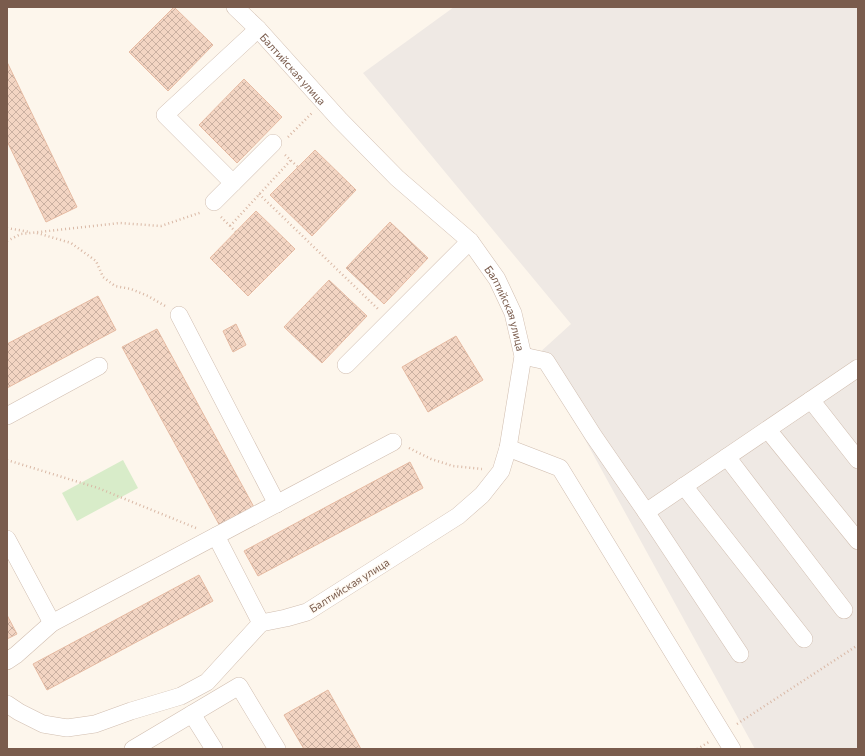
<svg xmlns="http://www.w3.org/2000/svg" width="865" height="756" font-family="Commissioner,sans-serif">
<defs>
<pattern id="building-cross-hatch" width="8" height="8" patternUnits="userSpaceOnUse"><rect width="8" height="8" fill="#f3d5c3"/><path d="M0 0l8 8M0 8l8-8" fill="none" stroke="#cab0a1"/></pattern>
</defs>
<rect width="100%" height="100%" fill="#fdf6ec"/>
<path fill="#efe9e4" d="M454 7H858V749H755L538 354 571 324 363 73Z"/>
<path fill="#d8ecc9" d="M123 460 138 488 77 521 62 493Z"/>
<path fill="url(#building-cross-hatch)" stroke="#e6bba3" d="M174 7 213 45 168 91 129 52Z
M7 62 77 207 46 222 7 141Z
M244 79 282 117 237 163 199 125Z
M315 150 356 190 312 236 270 195Z
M256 211 295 249 248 296 210 258Z
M390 222 428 258 384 304 346 268Z
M329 280 367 316 322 363 284 327Z
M98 296 116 330 7 388V344Z
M236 324 246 345 233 352 223 331Z
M157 329 255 509 221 528 122 347Z
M456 336 483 380 428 412 402 367Z
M410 462 423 488 258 576 244 551Z
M199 575 213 601 47 690 33 664Z
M7 615 17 634 7 639Z
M328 690 361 749H304L284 715Z"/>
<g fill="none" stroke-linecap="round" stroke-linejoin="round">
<g stroke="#d1beb0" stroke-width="18">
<g id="minor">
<path id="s1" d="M235 7 258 29 339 119 397 178 470 241 497 279 513 313 523 356 508 448 501 471 482 495 458 516 307 612 286 618 261 623"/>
<path d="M233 183 165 115 258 29"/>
<path d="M214 202 273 143"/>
<path d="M179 315 277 504"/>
<path d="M523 356 546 361 593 435 646 512 740 654"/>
<path d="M346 365 470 241"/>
<path d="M811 400 858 460"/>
<path d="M7 416 99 366"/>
<path d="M768 430 858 541"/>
<path d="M508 448 560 468 732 749"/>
<path d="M727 457 844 610"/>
<path d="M684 486 804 639"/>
<path d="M646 512 858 368"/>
<path d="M216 536 261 623"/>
<path d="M7 539 52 623"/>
<path d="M7 661 16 655 52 623 393 442"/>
<path d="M7 704 19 712 43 724 67 728 95 724 131 711 181 696 207 682 261 623"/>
<path d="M192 714 214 749"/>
<path d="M133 749 239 686 277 749"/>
</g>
</g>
<path stroke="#d9b8a5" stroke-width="2.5" stroke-dasharray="1 3" stroke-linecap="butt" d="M288 137 312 113
M285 155 298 167
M259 194 378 309
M221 217 236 232
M230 226 291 160
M7 228 30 232
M37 233 71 243 96 261 103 277 115 286 131 289 148 296 167 307
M7 241 21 234 120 223 161 226 202 212
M409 448 431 459 453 466 482 469
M7 460 98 488 196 528
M737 724 858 645
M697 749 709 742"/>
<use href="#minor" stroke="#fff" stroke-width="17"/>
</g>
<g text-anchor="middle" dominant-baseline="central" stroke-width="3" stroke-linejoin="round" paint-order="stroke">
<g font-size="11" fill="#7a5c4d" stroke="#fffaf3">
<text stroke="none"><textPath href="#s1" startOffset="85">Балтийская улица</textPath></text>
<text stroke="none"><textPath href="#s1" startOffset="409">Балтийская улица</textPath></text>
<text transform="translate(349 585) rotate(-32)">Балтийская улица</text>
</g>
</g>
<rect width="865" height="756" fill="none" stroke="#7a5c4d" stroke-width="16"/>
</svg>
